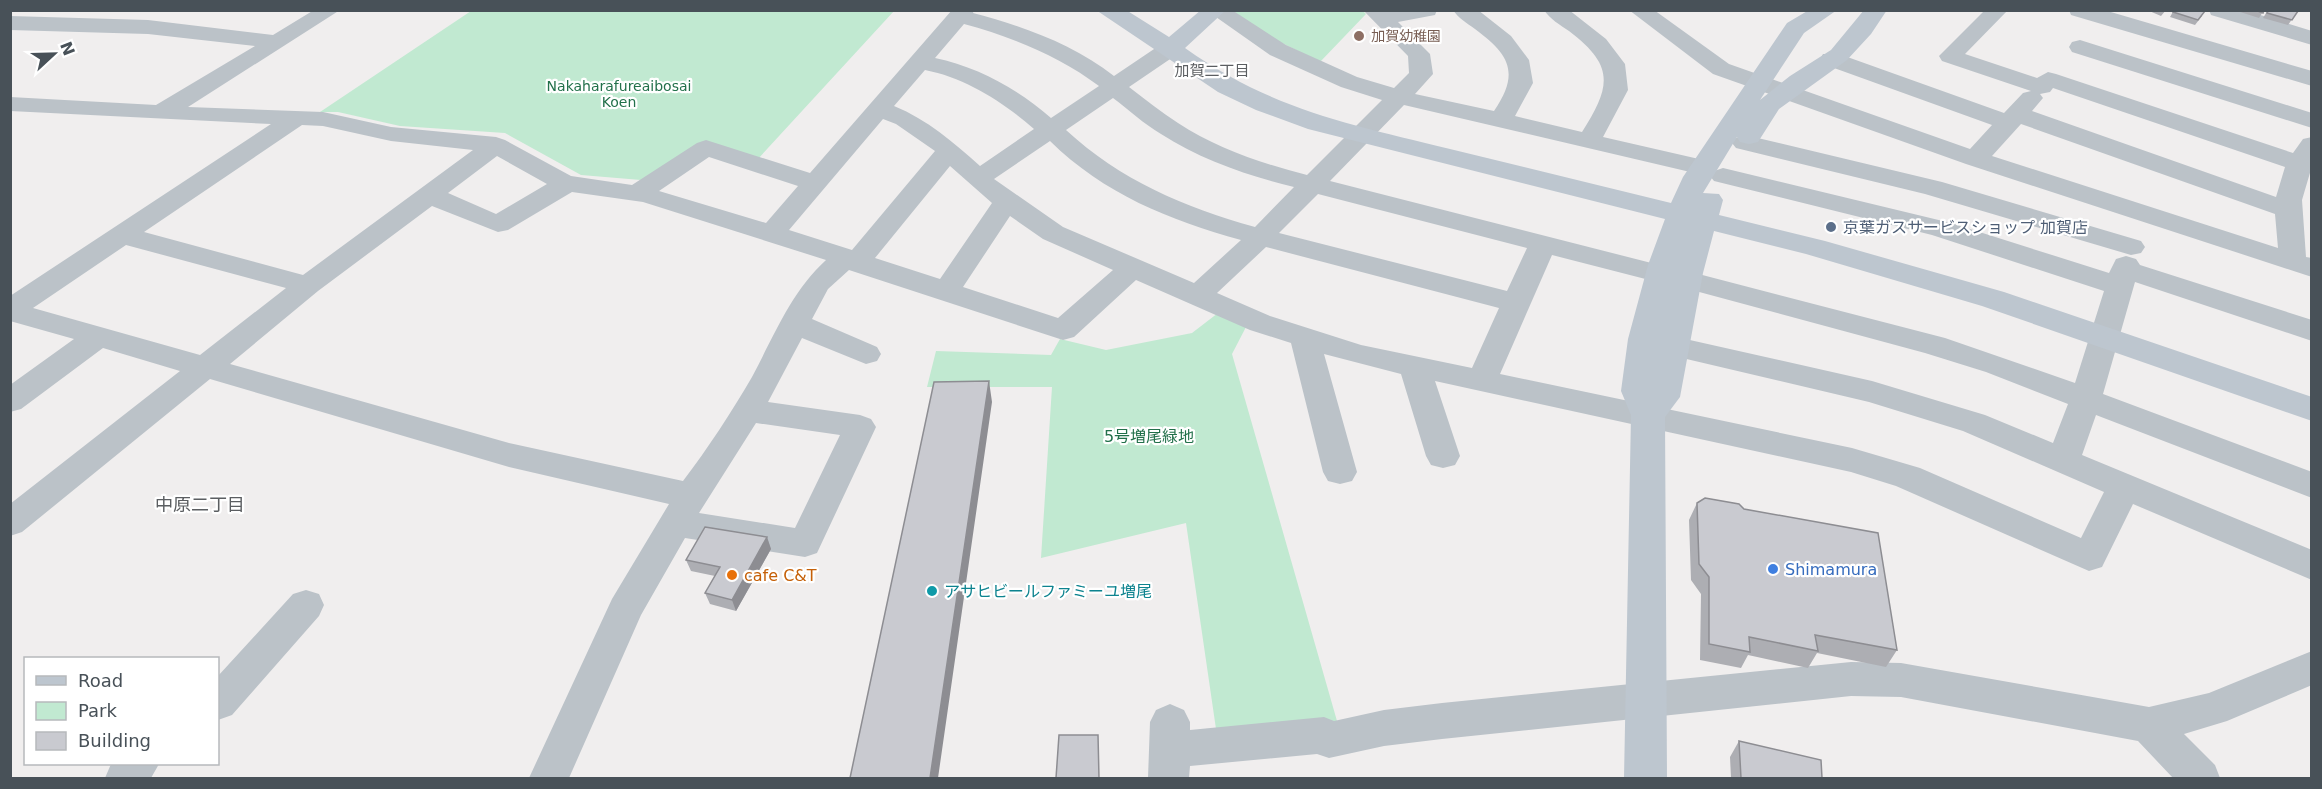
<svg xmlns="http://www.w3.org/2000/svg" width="2322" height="789" font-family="'DejaVu Sans','Noto Sans JP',sans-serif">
<rect width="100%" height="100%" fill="#f0eeee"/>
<path fill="#c1e9d1" d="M1232 10H1362L1366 14 1320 62 1266 35Z
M471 11H894L757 160 700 143 641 180 581 175 505 133 400 126 338 112H320Z
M1218 313 1246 327 1232 354 1337 721 1216 729 1186 523 1041 558 1052 387H927L936 351 1051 355 1060 339 1106 350 1192 333Z"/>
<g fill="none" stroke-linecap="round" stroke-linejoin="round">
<path fill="#bbc2c8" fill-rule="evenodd" d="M314 10H340L188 107 323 112 391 127 496 137 505 140 571 176 632 185 697 143 706 140 810 173 952 10H974L973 13C1023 26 1073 44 1114 76L1163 43H1179L1182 48 1179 53 1129 87C1145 99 1161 112 1178 123 1216 148 1263 164 1307 175L1382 100 1341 87 1270 55 1206 10H1232L1286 45 1357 77 1394 88 1409 73 1408 56 1363 10H1437L1435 15 1398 22 1430 54 1433 74 1415 94 1494 111C1520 73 1510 55 1475 29 1467 23 1458 18 1453 10H1478L1511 36 1529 60 1533 83 1515 116 1582 132C1611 86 1615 66 1569 31 1560 25 1550 19 1544 10H1569L1606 39 1625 64 1628 90 1603 137 1712 162 1716 167 1712 172 1703 175 1404 105 1330 181 1671 268 1675 274 1671 280 1661 283 1552 255 1500 374 1852 448 1920 468 2081 538 2104 492 1963 431 1869 402 1661 353 1657 346 1661 339 1672 336 1872 381 1985 415 2053 443 2068 404 1986 372 1925 353 1677 286 1673 280 1677 274 1687 271 1945 338 2075 383 2104 291 1932 235 1714 181 1710 176 1714 171 1723 168 1951 223 2109 273 2116 259 2126 256 2136 259 2140 265 2312 320V341L2135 282 2103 394 2312 472V498L2096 415 2082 455 2312 550V580L2133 504 2102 567 2089 571 1896 486 1851 472 1435 381 1460 456 1455 465 1443 468 1431 465 1426 456 1401 374 1324 354 1357 472 1352 481 1340 484 1328 481 1323 472 1291 343 1250 330 1136 280 1074 337 1063 340 849 270 828 289 812 319 877 347 881 354 877 361 866 364 802 338 768 402 860 415 871 419 876 427 817 553 805 557 685 538 641 615 569 778H529L612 599 669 504 509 467 210 379 22 532 10 536V504L180 371 103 348 21 409 10 412V385L74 339 10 321V296L271 124 10 111V97L156 105 255 46 148 34 10 30V16L148 20 273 35ZM964 24C1012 37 1059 56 1099 86L1051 118C1018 89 978 67 935 58ZM925 70C966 78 1003 102 1034 129L980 166C953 142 928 120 894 106ZM1113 98C1129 110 1144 124 1161 134 1201 160 1249 176 1294 187L1255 227C1184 207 1120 180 1066 130ZM883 119 896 124 935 151 852 250 789 230ZM302 125 323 126 391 141 473 150 303 275 144 232ZM1050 141C1104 194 1169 220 1241 240L1194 283 1063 227 994 179ZM497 156 547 184 496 214 448 193ZM709 157 798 186 766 223 659 191ZM950 166 992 203 940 279 875 258ZM572 192 643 202 826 260C791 292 774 336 752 377 731 413 708 448 683 481L509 443 230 364 318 291 432 206 498 232 508 230ZM1318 194 1527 248 1507 291 1279 233ZM1010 216 1043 239 1113 270 1058 318 963 287ZM126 245 286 288 200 355 33 308ZM1266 247 1499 308 1472 368 1361 345 1270 316 1217 293ZM756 423 840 435 795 528 699 513Z
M1629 10H1654L1729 64 1970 149 1992 125 1823 64 1820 59 1823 54H1839L2004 113 2023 93 2031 91 1942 61 1939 56 1985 10H2008L1965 54 2037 78 2048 72 2056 74 2293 153 2303 139 2312 137V166L2302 200 2306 257 2312 258V277L1966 164 1713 74ZM2053 88 2285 167 2276 197 2032 111 2043 98 2040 94 2050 92ZM2021 124 2275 214 2278 248 1992 156Z
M2069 10H2104L2312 71V86L2071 15Z
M2209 10H2244L2312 31V45L2211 15Z
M2080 40 2312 113V128L2072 52 2069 47 2072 42Z
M1745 135 1942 182 2141 241 2145 247 2141 253 2131 255 1925 194 1736 148 1732 143 1736 138Z
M306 590 319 594 324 605 319 616 232 715 218 720V676L293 594Z
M2312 651V685L2227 721 2184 734 2215 765 2220 778H2173L2138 741 1901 697 1851 696 1442 739 1384 746 1329 758 1317 754 1190 766 1189 778H1148L1150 722 1156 710 1170 704 1184 710 1190 722V730L1324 717 1334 721 1384 710 1442 703 1851 662 1901 663 2149 707 2209 693Z
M111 764H159L151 778H105Z"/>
<path fill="#bdc6cf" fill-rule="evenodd" d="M1096 10H1126L1169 37 1201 10H1226L1185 48C1272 110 1349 124 1450 149 1524 167 1597 185 1671 203L1683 177 1787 23 1809 10H1837L1804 33 1760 100 1790 76 1831 50 1864 10H1887L1871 34 1847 60 1779 109 1758 142 1749 144 1740 142 1737 137 1703 193 1719 194 1723 200 1719 215 1825 241 2004 292 2312 397V421L1982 306 1806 254 1714 231 1703 273 1680 397 1665 417 1667 778H1624L1631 415 1621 391 1628 339 1648 265 1665 219 1308 129 1256 110 1218 92Z"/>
</g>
<path fill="#adaeb3" d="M2147 10H2166L2161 16Z
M2174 10 2202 16 2195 25 2170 17Z
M2234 10H2264L2259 18Z
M2268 10H2300L2298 12H2297L2288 25 2263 18Z
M1697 503 1744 509 1897 650 1886 667 1817 653 1808 668 1748 655 1741 668 1700 660 1701 594 1691 580 1689 520Z
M767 537 771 549 736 611 710 604 705 593 715 576 691 571 686 560Z
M1739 741 1822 778H1731L1730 757Z"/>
<path fill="#8d8d92" d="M989 381 992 402 938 778H930Z
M767 537 771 549 736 611 732 600Z"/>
<path fill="#c9cad0" stroke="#8d8d92" stroke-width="1.5" d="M2174 10H2203L2205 11 2198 20 2173 12Z
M2255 10H2264L2263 13Z
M2268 10H2297L2298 11 2292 20 2267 13Z
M989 381 930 778H850L934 382Z
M1705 498 1739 504 1744 509 1878 533 1897 650 1815 635 1818 651 1749 637 1750 652 1709 644V577L1699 564 1697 503Z
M705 527 767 537 732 600 705 593 720 567 686 560Z
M1059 735H1098L1099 778H1056Z
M1739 741 1821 760 1822 778H1741Z"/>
<circle fill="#8d6e63" stroke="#fff" stroke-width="2" cx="1359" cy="36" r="6"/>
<circle fill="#5c6f8a" stroke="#fff" stroke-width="2" cx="1831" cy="227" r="6"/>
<circle fill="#3f7fe0" stroke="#fff" stroke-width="2" cx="1773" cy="569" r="6"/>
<circle fill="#e8710a" stroke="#fff" stroke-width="2" cx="732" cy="575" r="6"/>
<circle fill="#0f9aa8" stroke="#fff" stroke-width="2" cx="932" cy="591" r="6"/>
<g text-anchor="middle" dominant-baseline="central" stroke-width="4.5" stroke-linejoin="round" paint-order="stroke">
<g font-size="14" fill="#785e54" stroke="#fff" text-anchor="start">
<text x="1371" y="36">加賀幼稚園</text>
</g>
<g font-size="14" fill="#22704a" stroke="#fff">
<text x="619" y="86">Nakaharafureaibosai<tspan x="619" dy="16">Koen</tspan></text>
</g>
<g font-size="15" fill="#5b5e61" stroke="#fff">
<text x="1212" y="71">加賀二丁目</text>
</g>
<g font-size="16" fill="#4e5e75" stroke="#fff" text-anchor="start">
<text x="1843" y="227">京葉ガスサービスショップ 加賀店</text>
</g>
<g font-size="16" fill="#22704a" stroke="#fff">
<text x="1149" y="436">5号増尾緑地</text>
</g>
<g font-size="16" fill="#366cbe" stroke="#fff" text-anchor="start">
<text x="1785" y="569">Shimamura</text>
</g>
<g font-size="16" fill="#c56008" stroke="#fff" text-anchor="start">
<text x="744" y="575">cafe C&amp;T</text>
</g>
<g font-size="16" fill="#0d838f" stroke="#fff" text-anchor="start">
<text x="944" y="591">アサヒビールファミーユ増尾</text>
</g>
<g font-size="18" fill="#5b5e61" stroke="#fff">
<text x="200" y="504">中原二丁目</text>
</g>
</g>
<rect width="2322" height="789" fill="none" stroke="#485158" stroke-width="24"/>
<rect x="24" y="657" width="195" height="108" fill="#ffffff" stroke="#b6b9bc" stroke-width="1.5"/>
<rect x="36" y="676" width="30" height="9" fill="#bdc6cf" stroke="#b6b9bc" stroke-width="1.5"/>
<text x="78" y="687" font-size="18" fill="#485158">Road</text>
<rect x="36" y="702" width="30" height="18" fill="#c1e9d1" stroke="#b6b9bc" stroke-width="1.5"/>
<text x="78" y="717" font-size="18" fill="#485158">Park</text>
<rect x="36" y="732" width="30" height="18" fill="#c9cad0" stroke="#b6b9bc" stroke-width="1.5"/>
<text x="78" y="747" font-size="18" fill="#485158">Building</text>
<g transform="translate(54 54) rotate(68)" stroke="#ffffff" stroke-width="4.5" paint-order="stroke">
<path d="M0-4.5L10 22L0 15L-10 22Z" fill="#485158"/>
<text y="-9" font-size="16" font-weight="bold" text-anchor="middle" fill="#485158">N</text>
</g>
</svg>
